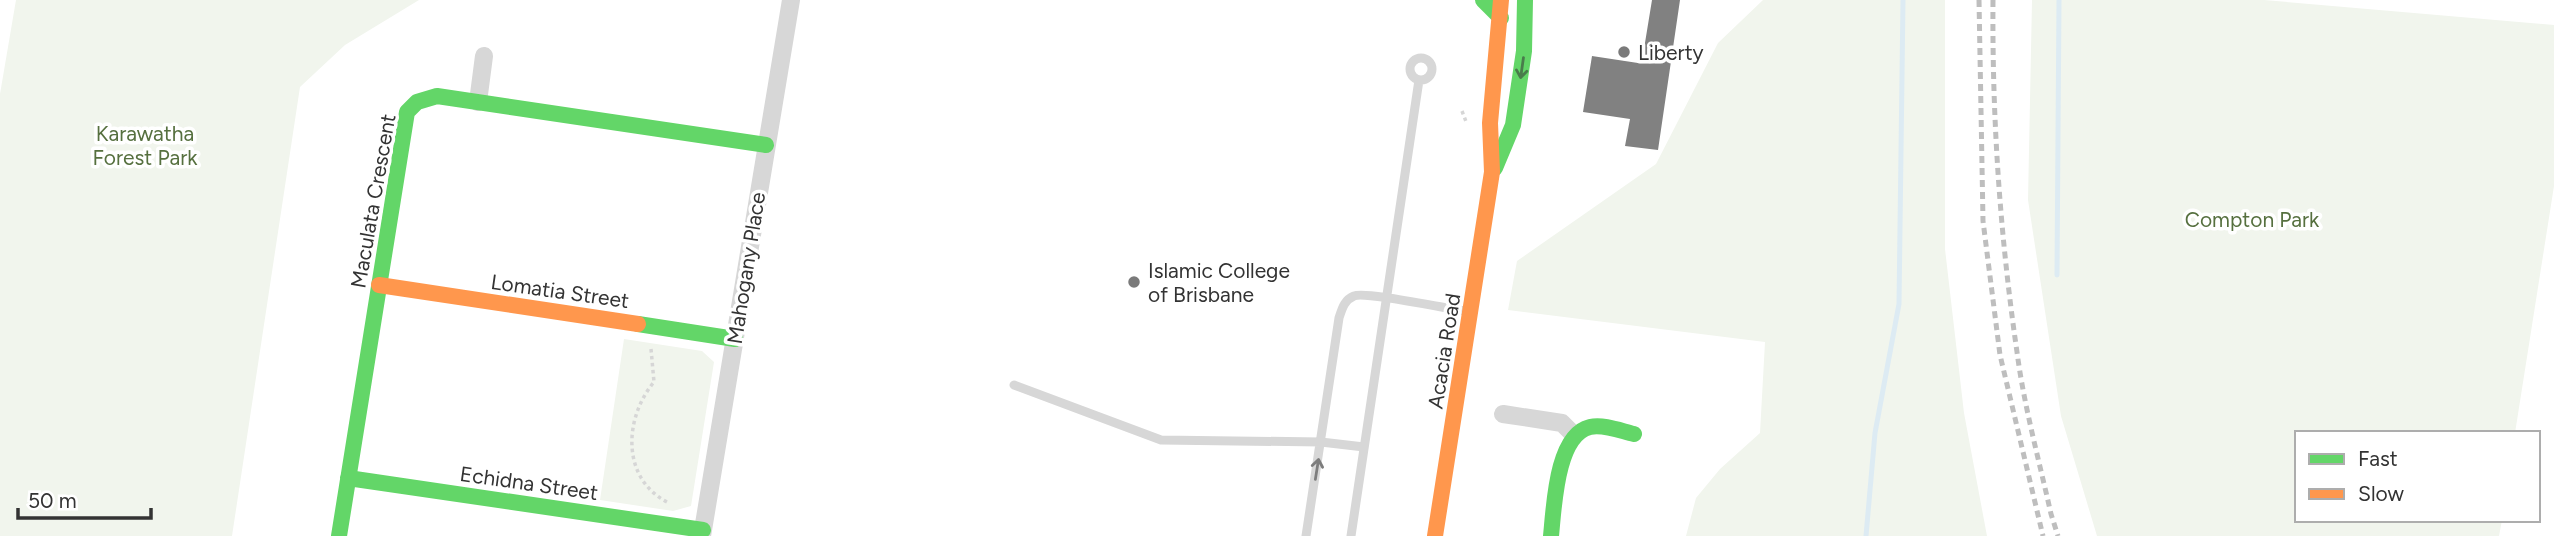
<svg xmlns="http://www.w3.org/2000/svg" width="2554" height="536" font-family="Figtree,sans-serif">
<rect width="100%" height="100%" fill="#fff"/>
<path fill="#f1f5ed" d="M16 0H419L345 45 300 87 232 536H0V94Z
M1763 0H1945V249L1964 413 1987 536H1686L1696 498 1720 469 1760 433 1765 342 1508 310 1517 261 1656 164 1718 43Z
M2032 0H2264L2554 25V186L2515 433H2297V520H2502L2499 536H2097L2061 416 2028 200Z
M624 339 702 351 714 362 691 506 673 511 600 500Z"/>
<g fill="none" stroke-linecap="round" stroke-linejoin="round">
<path stroke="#ddebf3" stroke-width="5" d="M2057 275 2059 0
M1866 536 1875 433 1899 304 1903 0"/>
</g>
<path fill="#818181" d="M1652 0H1680L1658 150 1625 146 1630 119 1583 112 1592 56 1638 63 1640 55H1643Z"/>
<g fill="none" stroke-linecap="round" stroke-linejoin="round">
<path stroke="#d6d6d6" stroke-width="3.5" stroke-dasharray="3.5 3.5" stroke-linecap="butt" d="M1462 111 1467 124
M651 349 654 382C624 418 621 478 667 502"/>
<path stroke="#d7d7d7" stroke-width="9" d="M1410 69a11 11 0 1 1 22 0a11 11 0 1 1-22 0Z
M1014 385 1161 440 1321 442 1364 447
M1306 536 1339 318C1342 309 1344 300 1354 296 1365 291 1447 309 1466 311
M1351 536 1419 80"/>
<path stroke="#d7d7d7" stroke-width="18" d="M478 102 484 56
M1503 414 1562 423 1574 435
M702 536 791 0"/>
<path stroke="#63d668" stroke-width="16" d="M1483 0 1501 18
M1495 168 1513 125 1524 51 1525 0
M638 324 735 339
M348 478 703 530
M339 536 407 112 417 102 437 96 766 145
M1551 536C1554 508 1556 435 1590 427 1604 424 1621 431 1634 434"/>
<path stroke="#ff974d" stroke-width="16" d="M379 285 638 324
M1435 536 1492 172 1490 123 1501 0"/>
<path stroke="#bebebe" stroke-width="5" stroke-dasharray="7 5" stroke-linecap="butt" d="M1979 0 1983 221 2000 355 2043 536
M1993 0C1992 118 2000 235 2017 352 2024 406 2039 460 2051 514L2058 536"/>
</g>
<defs><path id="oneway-shaft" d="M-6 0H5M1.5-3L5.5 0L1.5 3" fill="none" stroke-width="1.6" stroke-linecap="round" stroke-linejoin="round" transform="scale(1.75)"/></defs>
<use stroke="#497c4b" href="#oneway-shaft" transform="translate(1522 68) rotate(98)"/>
<use stroke="#7d7d7d" href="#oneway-shaft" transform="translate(1317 469) rotate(-81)"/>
<g fill="#7a7a7a" stroke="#fff" stroke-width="2.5">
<circle cx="1624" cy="52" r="7"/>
<circle cx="1134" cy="282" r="7"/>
</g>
<g text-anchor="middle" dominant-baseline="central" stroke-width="7" stroke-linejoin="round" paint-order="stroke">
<g font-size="21" fill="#333" stroke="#fff" text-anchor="start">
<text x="1638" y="52">Liberty</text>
<text x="1148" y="270">Islamic College<tspan x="1148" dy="24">of Brisbane</tspan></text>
</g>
<g font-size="21" fill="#56703f" stroke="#fff">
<text x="145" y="133">Karawatha<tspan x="145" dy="24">Forest Park</tspan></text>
<text x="2252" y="219">Compton Park</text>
</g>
<g font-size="21" fill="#333" stroke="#fff">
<text transform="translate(373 201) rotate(-80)">Maculata Crescent</text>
<text transform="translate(746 268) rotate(-81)">Mahogany Place</text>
<text transform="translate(560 291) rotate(8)">Lomatia Street</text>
<text transform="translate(1444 351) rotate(-81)">Acacia Road</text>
<text transform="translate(529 483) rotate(8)">Echidna Street</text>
</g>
</g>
<rect x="2295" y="431" width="245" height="91" fill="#ffffff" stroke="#adadad" stroke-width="2"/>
<rect x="2309" y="454" width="35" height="10" fill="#63d668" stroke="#adadad" stroke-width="2"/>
<text x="2358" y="466" font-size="21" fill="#333333">Fast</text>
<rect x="2309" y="489" width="35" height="10" fill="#ff974d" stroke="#adadad" stroke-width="2"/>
<text x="2358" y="501" font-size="21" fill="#333333">Slow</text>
<path d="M18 508v10h133v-10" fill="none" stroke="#333333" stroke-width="3.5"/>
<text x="28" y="508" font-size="21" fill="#333333" stroke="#ffffff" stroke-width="5" paint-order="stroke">50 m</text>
</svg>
